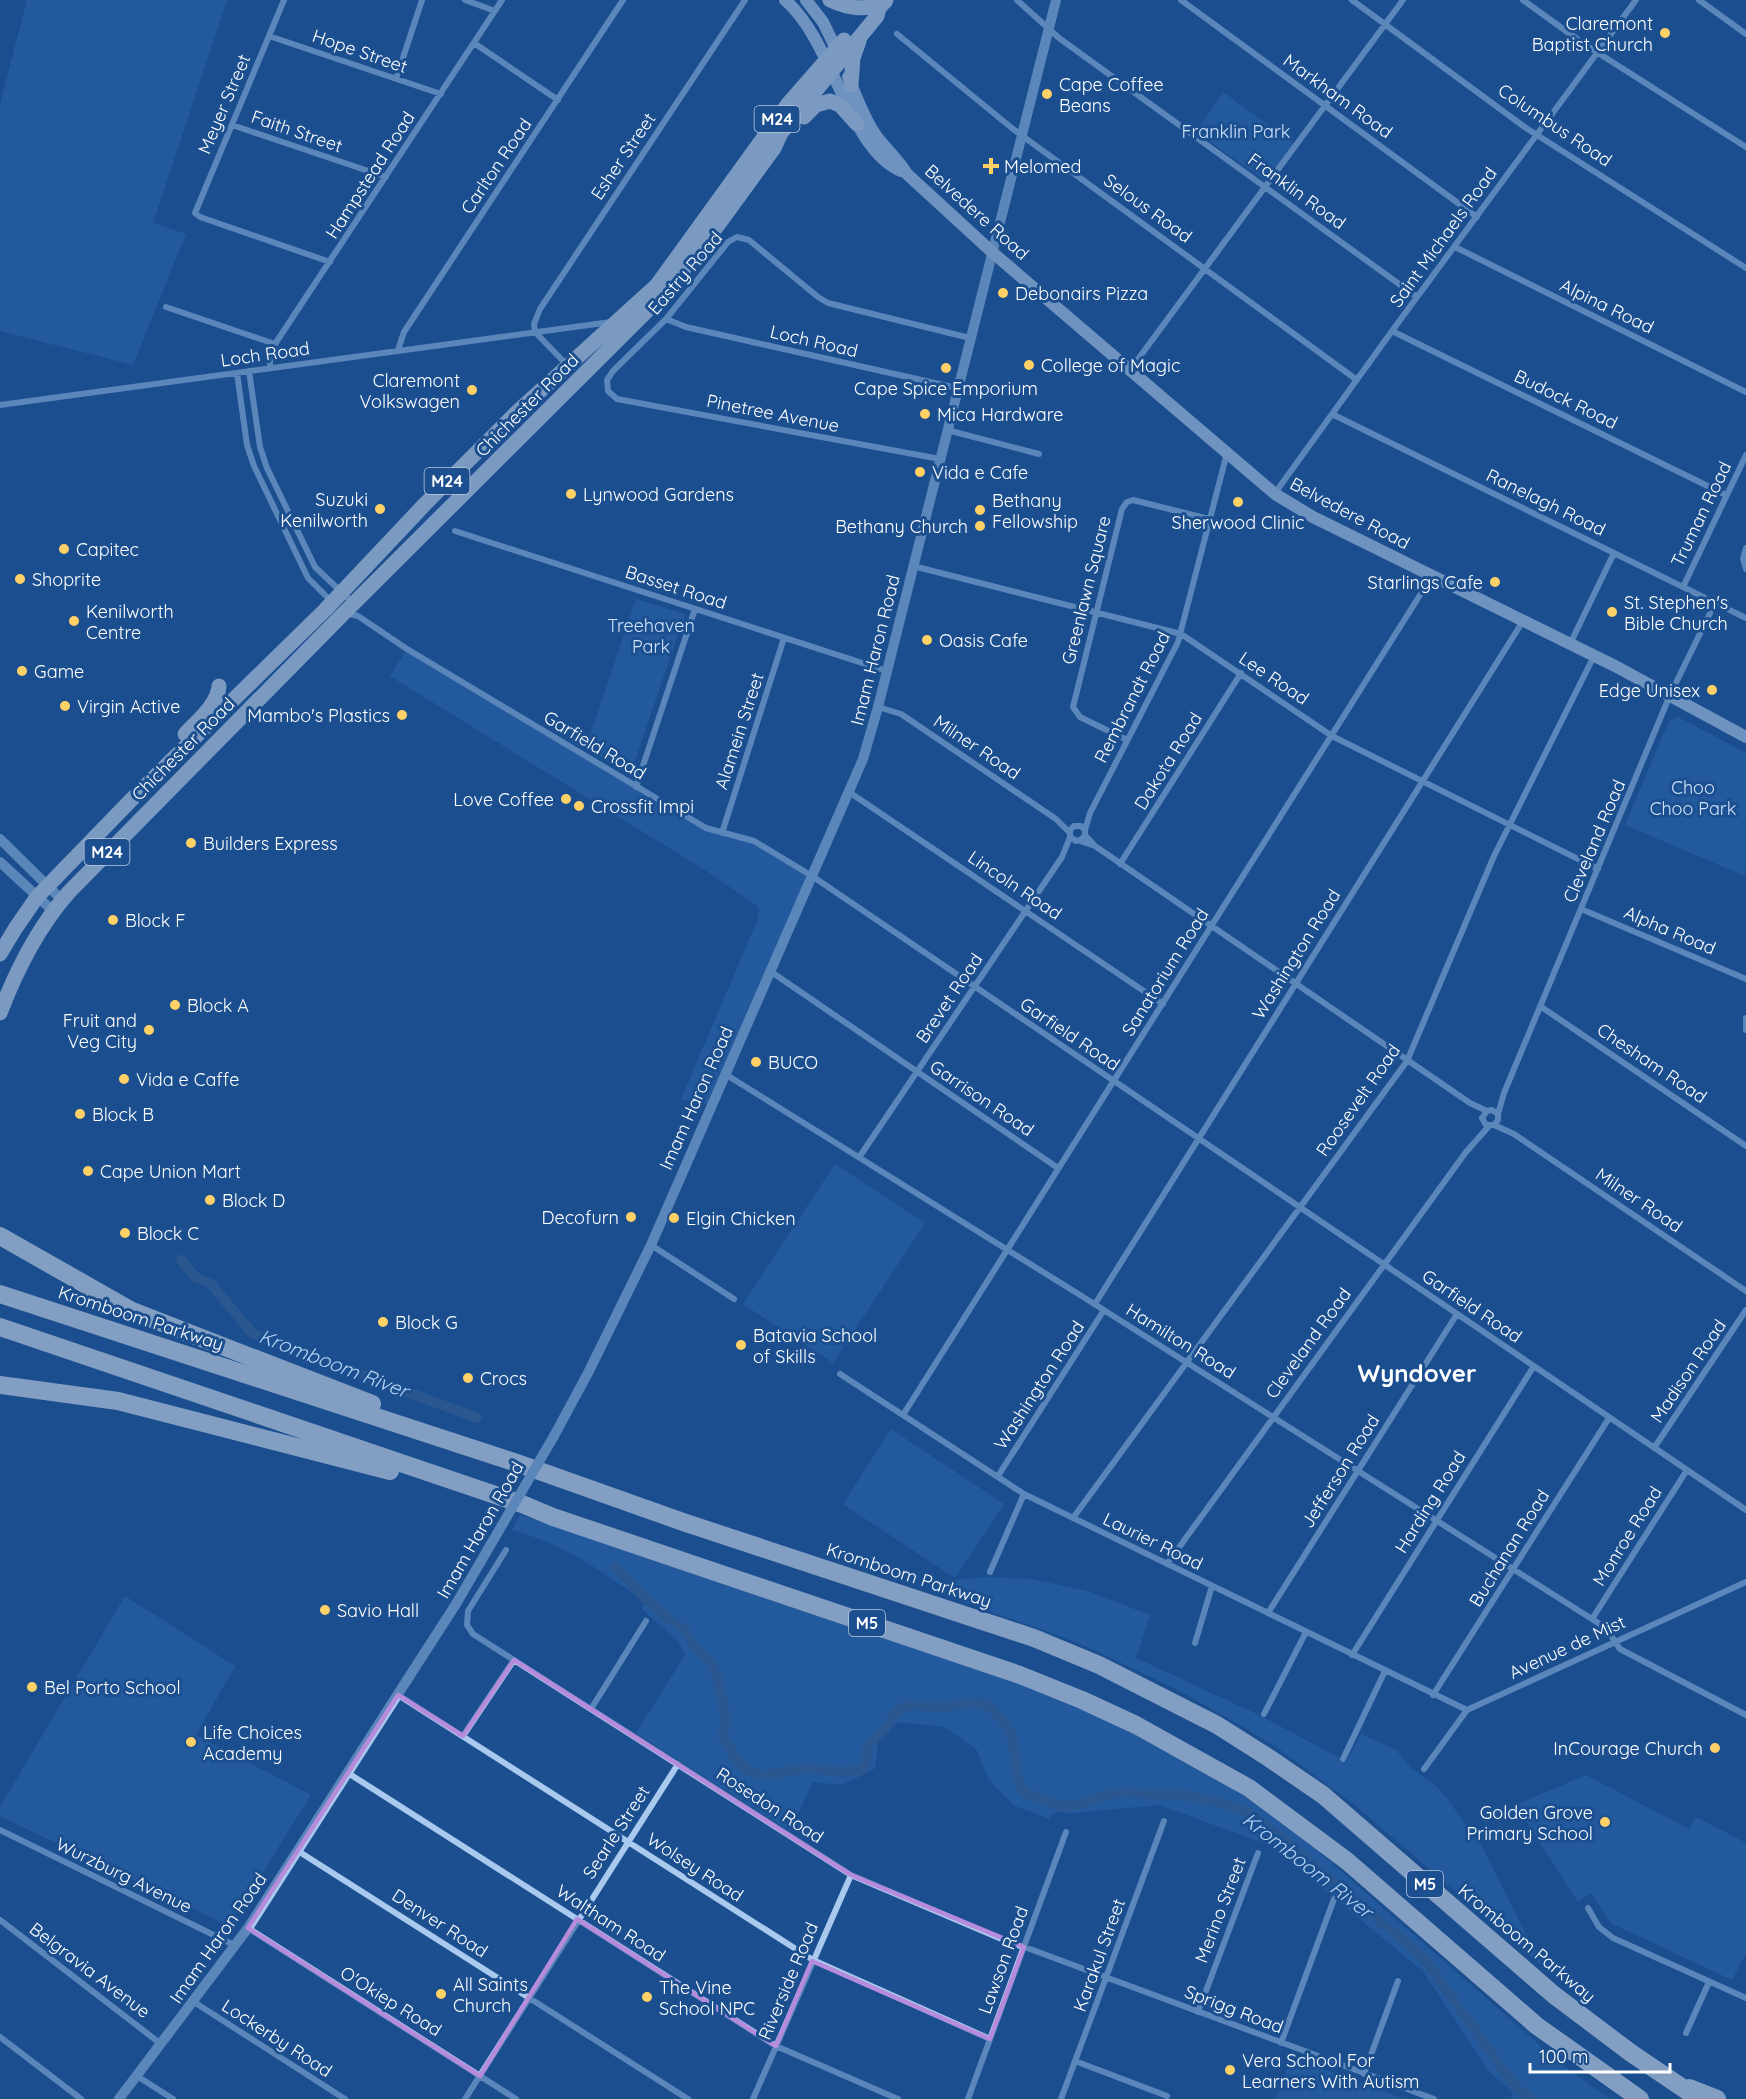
<svg xmlns="http://www.w3.org/2000/svg" width="1746" height="2099" font-family="Quicksand,sans-serif">
<rect width="100%" height="100%" fill="#1b4f8f"/>
<path fill="#2e69ad" d="M27 0H227L153 223 186 234 133 365 0 331V105Z
M1223 92 1294 144 1266 181 1196 132Z
M636 599 685 614 630 775 586 748Z
M407 649 706 828 745 838 812 876 711 1105 681 1099 757 921 759 910 756 905 708 872 390 676Z
M1678 717 1746 753 1745 876 1625 825 1669 721Z
M835 1164 925 1223 833 1363 743 1304Z
M891 1429 1004 1504 955 1578 843 1504Z
M520 1515 1023 1683 1083 1708 1198 1766 1254 1803 1311 1845 1561 2064 1610 2099H1511L1513 2093 1488 2070 1423 1971 1269 1845 1159 1805 1072 1813 1057 1812 1051 1815 1050 1819 1015 1806 988 1779 977 1750 945 1727 899 1722 878 1742 875 1768 872 1770 842 1785 813 1782 790 1831 636 1733 685 1655 679 1642 642 1609 645 1603C605 1572 562 1543 512 1530Z
M983 1577 1033 1579 1090 1592 1150 1615 1136 1658 1261 1716 1347 1762 1361 1734 1396 1750 1411 1768 1434 1784 1445 1796 1483 1848 1531 1944 1554 1976 1355 1805 1279 1749 1247 1729 1180 1691 1090 1648 1052 1633 943 1595 948 1581Z
M125 1596 235 1666 196 1735 311 1795 229 1926 0 1816V1807Z
M1586 1775 1689 1829 1696 1817 1746 1843V1953L1732 1980 1611 1923 1591 1893 1578 1902 1516 1805Z
M1291 2058 1295 2059 1404 2099H1276Z"/>
<g fill="none" stroke-linecap="round" stroke-linejoin="round">
<path stroke="#3c6290" stroke-width="10" d="M181 1260 195 1277 211 1284 253 1334 477 1418
M615 1567 649 1602 685 1631 696 1649 711 1662 717 1677 726 1719 723 1737C731 1749 738 1766 752 1772 768 1779 787 1770 803 1769 827 1767 838 1777 863 1769L867 1760 868 1745 886 1728 896 1713 907 1705 946 1707 978 1702 991 1707 1002 1719 1012 1736 1018 1780 1023 1792 1061 1806 1078 1805 1092 1799 1118 1793 1184 1795 1224 1804 1248 1813 1286 1842 1423 1957 1516 2088 1530 2099"/>
<path stroke="#a9c9ee" stroke-width="6" d="M284 0 195 213 200 217 330 262
M465 0 495 11
M1017 0 1059 38 1417 297
M1181 0 1477 217
M1352 0 1526 128 1746 268
M1523 0 1584 44 1746 147
M1699 0 1746 34
M897 34 1013 129 1357 380
M269 36 441 94
M474 43 558 100
M396 79 422 0
M232 125 386 177
M1455 247 1746 392
M166 307 275 344
M666 319 686 327 957 388
M1392 331 1726 495
M535 332 534 324 540 309 745 0
M535 332 567 365
M398 350 404 332 623 0
M270 368V355L275 344 502 0
M1130 370 1403 0
M249 371 260 447 267 468 315 567 354 604
M237 373 247 445 254 466 308 578 333 603
M0 405 611 322
M1332 414 1746 618
M947 430 1039 454
M940 459 617 399 608 391 607 380 613 371 666 319 728 242 737 237 749 240 818 297 828 303 970 338
M1275 493 1392 331 1636 0
M455 531 887 671
M1746 548 1743 559 1746 569
M913 566 1181 634 1332 736 1598 869
M1683 587 1746 455
M345 613 358 616 407 649 706 828 754 841 812 876 1746 1510
M1570 644 1614 553
M878 707 901 714 1056 819 1070 833
M1127 740 1080 717 1073 707 1122 509 1127 502 1133 500 1209 519
M636 787 695 609
M849 792 1163 1004
M1085 830 1090 813 1178 642 1227 453
M722 833 784 638
M1085 835 1082 839 1076 841 1070 837V830L1074 826H1081L1085 830V835L1095 846
M1080 841 1095 846 1470 1103 1487 1111
M1120 864 1241 673
M1581 909 1746 979
M770 971 1058 1168
M1540 1006 1746 1146
M1746 1018V1030
M725 1074 1088 1300 1592 1619 1606 1628 1620 1649 1746 1715
M1498 1114 1504 1093 1670 695 1715 603
M1494 1125 1498 1120V1114L1492 1110 1487 1111 1482 1118 1486 1125H1494L1514 1134 1746 1291
M860 1156 1062 857 1070 837
M651 1245 734 1299
M1095 1304 1523 621
M840 1374 1024 1494 1467 1710
M903 1415 1432 576
M1654 1448 1746 1310
M998 1476 1104 1310
M1073 1518 1407 1061 1494 856 1594 656
M506 1550 468 1611 467 1625 473 1634 851 1875 1011 1943 1030 1949 1434 2099
M1167 1564 1466 1152 1489 1126
M990 1572 1024 1494
M1268 1613 1457 1314
M1592 1619 1687 1470
M1195 1643 1212 1586
M1352 1655 1534 1366
M398 1695 813 1960 990 2039
M1433 1695 1609 1418
M591 1709 646 1621
M1264 1714 1306 1632
M463 1736 514 1660
M1343 1759 1385 1671
M1424 1769 1467 1710 1746 1582
M348 1773 776 2046 898 2099
M0 1830 236 1946
M298 1851 688 2099
M1588 1908 1599 1927 1613 1938 1746 1998
M0 1920 161 2044
M248 1928 516 2099
M194 2002 345 2099
M1198 2012 1258 1853
M1686 2033 1709 1982
M0 2037 81 2099
M1281 2043 1334 1899
M1075 2061 1167 2096
M1364 2074 1398 1981
M137 2076 173 2099
M465 2099 678 1764
M753 2099 851 1875
M968 2099 1066 1832
M1061 2099 1164 1821"/>
<path stroke="#a9c9ee" stroke-width="10" d="M0 839 62 900
M0 862 53 911
M554 1436 588 1373 651 1245 863 759 878 707 1056 0
M119 2099 248 1928 407 1680"/>
<path stroke="#d6e6fa" stroke-width="12" d="M785 0C834 42 847 147 901 171
M806 0 823 22 839 55
M848 77C857 97 864 119 877 137 887 150 899 160 907 174L992 252 1275 494 1313 517 1615 666 1746 737"/>
<path stroke="#f0f6ff" stroke-width="15" d="M830 0C850 9 864 11 885 2
M851 85 853 58 859 41
M804 117 816 105 830 101 840 105 857 124
M185 734C197 721 218 704 219 686
M0 954 15 929 37 897 133 798 325 610 425 504 517 412 657 285 788 104 844 40
M0 1013C16 971 39 926 69 892L344 613 666 292 718 225 774 148 781 133 877 16 879 8 886 0"/>
<path stroke="#fff" stroke-width="18" d="M0 1236 132 1311 372 1404
M0 1294 514 1462 683 1522 1034 1638 1099 1665 1217 1725 1269 1758 1323 1795 1554 1995 1631 2053 1699 2099
M0 1327 522 1504 553 1517 1020 1675 1082 1700 1136 1725 1249 1788 1347 1861 1537 2026 1640 2099
M0 1385 118 1401 390 1471
M1689 2088 1717 2099"/>
<path stroke="#a9c9ee" stroke-width="10" d="M407 1680 456 1604 554 1436"/>
</g>
<path d="M0 0H1746V2099H0ZM514 1660 851 1875 1024 1947 990 2039 812 1961 776 2046 577 1919 480 2076 248 1928 398 1695 463 1736Z" fill="#1b4f8f" fill-opacity=".55" fill-rule="evenodd"/>
<path fill="none" stroke="#b68bdc" stroke-width="4.5" stroke-linejoin="round" d="M514 1660 851 1875 1024 1947 990 2039 812 1961 776 2046 577 1919 480 2076 248 1928 398 1695 463 1736Z"/>
<g fill="#ffd166" stroke="#1b4f8f" stroke-width="2">
<circle cx="1665" cy="33" r="6"/>
<circle cx="1047" cy="94" r="6"/>
<path d="M988 157h6v6h6v6h-6v6h-6v-6h-6v-6h6z"/>
<circle cx="1003" cy="293" r="6"/>
<circle cx="1029" cy="365" r="6"/>
<circle cx="946" cy="368" r="6"/>
<circle cx="472" cy="390" r="6"/>
<circle cx="925" cy="414" r="6"/>
<circle cx="920" cy="472" r="6"/>
<circle cx="571" cy="494" r="6"/>
<circle cx="1238" cy="502" r="6"/>
<circle cx="380" cy="509" r="6"/>
<circle cx="980" cy="510" r="6"/>
<circle cx="980" cy="526" r="6"/>
<circle cx="64" cy="549" r="6"/>
<circle cx="20" cy="579" r="6"/>
<circle cx="1495" cy="582" r="6"/>
<circle cx="1612" cy="612" r="6"/>
<circle cx="74" cy="621" r="6"/>
<circle cx="927" cy="640" r="6"/>
<circle cx="22" cy="671" r="6"/>
<circle cx="1712" cy="690" r="6"/>
<circle cx="65" cy="706" r="6"/>
<circle cx="402" cy="715" r="6"/>
<circle cx="566" cy="799" r="6"/>
<circle cx="579" cy="806" r="6"/>
<circle cx="191" cy="843" r="6"/>
<circle cx="113" cy="920" r="6"/>
<circle cx="175" cy="1005" r="6"/>
<circle cx="149" cy="1030" r="6"/>
<circle cx="756" cy="1062" r="6"/>
<circle cx="124" cy="1079" r="6"/>
<circle cx="80" cy="1114" r="6"/>
<circle cx="88" cy="1171" r="6"/>
<circle cx="210" cy="1200" r="6"/>
<circle cx="631" cy="1217" r="6"/>
<circle cx="674" cy="1218" r="6"/>
<circle cx="125" cy="1233" r="6"/>
<circle cx="383" cy="1322" r="6"/>
<circle cx="741" cy="1345" r="6"/>
<circle cx="468" cy="1378" r="6"/>
<circle cx="325" cy="1610" r="6"/>
<circle cx="32" cy="1687" r="6"/>
<circle cx="191" cy="1742" r="6"/>
<circle cx="1715" cy="1748" r="6"/>
<circle cx="1605" cy="1822" r="6"/>
<circle cx="441" cy="1994" r="6"/>
<circle cx="647" cy="1997" r="6"/>
<circle cx="1230" cy="2070" r="6"/>
</g>
<g text-anchor="middle" dominant-baseline="central" stroke-width="6" stroke-linejoin="round" paint-order="stroke">
<g fill="#1b4f8f" stroke="#bbcadd" stroke-width="1.5">
<rect x="754.5" y="106" width="45" height="26" rx="4.5"/>
<rect x="424.5" y="468" width="45" height="26" rx="4.5"/>
<rect x="84.5" y="839" width="45" height="26" rx="4.5"/>
<rect x="849" y="1610" width="36" height="26" rx="4.5"/>
<rect x="1407" y="1871" width="36" height="26" rx="4.5"/>
</g>
<g font-size="16" font-weight="bold" fill="#fff">
<text x="777" y="119">M24</text>
<text x="447" y="481">M24</text>
<text x="107" y="852">M24</text>
<text x="867" y="1623">M5</text>
<text x="1425" y="1884">M5</text>
</g>
<g font-size="18" fill="#fff" stroke="#1b4f8f" text-anchor="start">
<text x="1653" y="23" text-anchor="end">Claremont<tspan x="1653" dy="21">Baptist Church</tspan></text>
<text x="1059" y="84">Cape Coffee<tspan x="1059" dy="21">Beans</tspan></text>
<text x="1004" y="166">Melomed</text>
<text x="1015" y="293">Debonairs Pizza</text>
<text x="1041" y="365">College of Magic</text>
<text x="460" y="380" text-anchor="end">Claremont<tspan x="460" dy="21">Volkswagen</tspan></text>
<text x="946" y="388" text-anchor="middle">Cape Spice Emporium</text>
<text x="937" y="414">Mica Hardware</text>
<text x="932" y="472">Vida e Cafe</text>
<text x="583" y="494">Lynwood Gardens</text>
<text x="368" y="499" text-anchor="end">Suzuki<tspan x="368" dy="21">Kenilworth</tspan></text>
<text x="992" y="500">Bethany<tspan x="992" dy="21">Fellowship</tspan></text>
<text x="1238" y="522" text-anchor="middle">Sherwood Clinic</text>
<text x="968" y="526" text-anchor="end">Bethany Church</text>
<text x="76" y="549">Capitec</text>
<text x="32" y="579">Shoprite</text>
<text x="1483" y="582" text-anchor="end">Starlings Cafe</text>
<text x="1624" y="602">St. Stephen's<tspan x="1624" dy="21">Bible Church</tspan></text>
<text x="86" y="611">Kenilworth<tspan x="86" dy="21">Centre</tspan></text>
<text x="939" y="640">Oasis Cafe</text>
<text x="34" y="671">Game</text>
<text x="1700" y="690" text-anchor="end">Edge Unisex</text>
<text x="77" y="706">Virgin Active</text>
<text x="390" y="715" text-anchor="end">Mambo's Plastics</text>
<text x="554" y="799" text-anchor="end">Love Coffee</text>
<text x="591" y="806">Crossfit Impi</text>
<text x="203" y="843">Builders Express</text>
<text x="125" y="920">Block F</text>
<text x="187" y="1005">Block A</text>
<text x="137" y="1020" text-anchor="end">Fruit and<tspan x="137" dy="21">Veg City</tspan></text>
<text x="768" y="1062">BUCO</text>
<text x="136" y="1079">Vida e Caffe</text>
<text x="92" y="1114">Block B</text>
<text x="100" y="1171">Cape Union Mart</text>
<text x="222" y="1200">Block D</text>
<text x="619" y="1217" text-anchor="end">Decofurn</text>
<text x="686" y="1218">Elgin Chicken</text>
<text x="137" y="1233">Block C</text>
<text x="395" y="1322">Block G</text>
<text x="753" y="1335">Batavia School<tspan x="753" dy="21">of Skills</tspan></text>
<text x="480" y="1378">Crocs</text>
<text x="337" y="1610">Savio Hall</text>
<text x="44" y="1687">Bel Porto School</text>
<text x="203" y="1732">Life Choices<tspan x="203" dy="21">Academy</tspan></text>
<text x="1703" y="1748" text-anchor="end">InCourage Church</text>
<text x="1593" y="1812" text-anchor="end">Golden Grove<tspan x="1593" dy="21">Primary School</tspan></text>
<text x="453" y="1984">All Saints<tspan x="453" dy="21">Church</tspan></text>
<text x="659" y="1987">The Vine<tspan x="659" dy="21">School NPC</tspan></text>
<text x="1242" y="2060">Vera School For<tspan x="1242" dy="21">Learners With Autism</tspan></text>
</g>
<g font-size="18" fill="#fff" stroke="#1b4f8f">
<text transform="translate(360 51) rotate(19)">Hope Street</text>
<text transform="translate(1338 96) rotate(36)">Markham Road</text>
<text transform="translate(224 104) rotate(-67)">Meyer Street</text>
<text transform="translate(1555 125) rotate(34)">Columbus Road</text>
<text transform="translate(297 131) rotate(19)">Faith Street</text>
<text transform="translate(623 156) rotate(-56)">Esher Street</text>
<text transform="translate(496 166) rotate(-56)">Carlton Road</text>
<text transform="translate(370 175) rotate(-57)">Hampstead Road</text>
<text transform="translate(1297 191) rotate(36)">Franklin Road</text>
<text transform="translate(1148 208) rotate(36)">Selous Road</text>
<text transform="translate(977 212) rotate(42)">Belvedere Road</text>
<text transform="translate(1443 237) rotate(-54)">Saint Michaels Road</text>
<text transform="translate(685 273) rotate(-49)">Eastry Road</text>
<text transform="translate(1607 306) rotate(26)">Alpina Road</text>
<text transform="translate(814 341) rotate(13)">Loch Road</text>
<text transform="translate(265 354) rotate(-8)">Loch Road</text>
<text transform="translate(1566 399) rotate(26)">Budock Road</text>
<text transform="translate(527 405) rotate(-45)">Chichester Road</text>
<text transform="translate(773 413) rotate(11)">Pinetree Avenue</text>
<text transform="translate(1546 502) rotate(26)">Ranelagh Road</text>
<text transform="translate(1350 513) rotate(28)">Belvedere Road</text>
<text transform="translate(1701 514) rotate(-64)">Truman Road</text>
<text transform="translate(676 587) rotate(18)">Basset Road</text>
<text transform="translate(1086 590) rotate(-76)">Greenlawn Square</text>
<text transform="translate(875 650) rotate(-76)">Imam Haron Road</text>
<text transform="translate(1274 678) rotate(34)">Lee Road</text>
<text transform="translate(1132 697) rotate(-63)">Rembrandt Road</text>
<text transform="translate(739 731) rotate(-72)">Alamein Street</text>
<text transform="translate(595 745) rotate(31)">Garfield Road</text>
<text transform="translate(977 747) rotate(34)">Milner Road</text>
<text transform="translate(183 749) rotate(-45)">Chichester Road</text>
<text transform="translate(1168 761) rotate(-58)">Dakota Road</text>
<text transform="translate(1594 841) rotate(-67)">Cleveland Road</text>
<text transform="translate(1015 885) rotate(34)">Lincoln Road</text>
<text transform="translate(1670 930) rotate(23)">Alpha Road</text>
<text transform="translate(1296 954) rotate(-58)">Washington Road</text>
<text transform="translate(1165 972) rotate(-58)">Sanatorium Road</text>
<text transform="translate(949 998) rotate(-56)">Brevet Road</text>
<text transform="translate(1070 1034) rotate(34)">Garfield Road</text>
<text transform="translate(1652 1063) rotate(34)">Chesham Road</text>
<text transform="translate(696 1098) rotate(-66)">Imam Haron Road</text>
<text transform="translate(982 1098) rotate(34)">Garrison Road</text>
<text transform="translate(1358 1100) rotate(-55)">Roosevelt Road</text>
<text transform="translate(1639 1200) rotate(34)">Milner Road</text>
<text transform="translate(1472 1306) rotate(34)">Garfield Road</text>
<text transform="translate(141 1318) rotate(18)">Kromboom Parkway</text>
<text transform="translate(1181 1341) rotate(32)">Hamilton Road</text>
<text transform="translate(1308 1343) rotate(-54)">Cleveland Road</text>
<text transform="translate(1688 1371) rotate(-56)">Madison Road</text>
<text transform="translate(1039 1385) rotate(-57)">Washington Road</text>
<text transform="translate(1340 1471) rotate(-58)">Jefferson Road</text>
<text transform="translate(1430 1502) rotate(-58)">Harding Road</text>
<text transform="translate(480 1530) rotate(-60)">Imam Haron Road</text>
<text transform="translate(1627 1536) rotate(-58)">Monroe Road</text>
<text transform="translate(1153 1541) rotate(26)">Laurier Road</text>
<text transform="translate(1509 1548) rotate(-58)">Buchanan Road</text>
<text transform="translate(909 1575) rotate(18)">Kromboom Parkway</text>
<text transform="translate(1567 1647) rotate(-25)">Avenue de Mist</text>
<text transform="translate(770 1805) rotate(33)">Rosedon Road</text>
<text transform="translate(616 1832) rotate(-57)">Searle Street</text>
<text transform="translate(695 1867) rotate(33)">Wolsey Road</text>
<text transform="translate(124 1875) rotate(26)">Wurzburg Avenue</text>
<text transform="translate(1220 1910) rotate(-69)">Merino Street</text>
<text transform="translate(440 1923) rotate(33)">Denver Road</text>
<text transform="translate(611 1923) rotate(33)">Waltham Road</text>
<text transform="translate(218 1938) rotate(-55)">Imam Haron Road</text>
<text transform="translate(1527 1943) rotate(40)">Kromboom Parkway</text>
<text transform="translate(1099 1955) rotate(-70)">Karakul Street</text>
<text transform="translate(1003 1960) rotate(-70)">Lawson Road</text>
<text transform="translate(90 1970) rotate(37)">Belgravia Avenue</text>
<text transform="translate(788 1981) rotate(-67)">Riverside Road</text>
<text transform="translate(391 2001) rotate(32)">O'Okiep Road</text>
<text transform="translate(1234 2009) rotate(21)">Sprigg Road</text>
<text transform="translate(277 2038) rotate(33)">Lockerby Road</text>
</g>
<g font-size="18" fill="#cfe3fa" stroke="#1b4f8f">
<text x="1236" y="131">Franklin Park</text>
<text x="651" y="625">Treehaven<tspan x="651" dy="21">Park</tspan></text>
<text x="1693" y="787">Choo<tspan x="1693" dy="21">Choo Park</tspan></text>
</g>
<g font-size="20" font-style="italic" fill="#b5d3f5" stroke="#1b4f8f">
<text transform="translate(334 1363) rotate(21)">Kromboom River</text>
<text transform="translate(1308 1865) rotate(38)">Kromboom River</text>
</g>
<g font-size="24" font-weight="bold" fill="#fff" stroke="#1b4f8f">
<text x="1417" y="1373">Wyndover</text>
</g>
</g>
<path d="M1530 2063v9h140v-9" fill="none" stroke="#ffffff" stroke-width="3"/>
<text x="1539" y="2063" font-size="18" fill="#ffffff" stroke="#1b4f8f" stroke-width="4.5" paint-order="stroke">100 m</text>
</svg>
